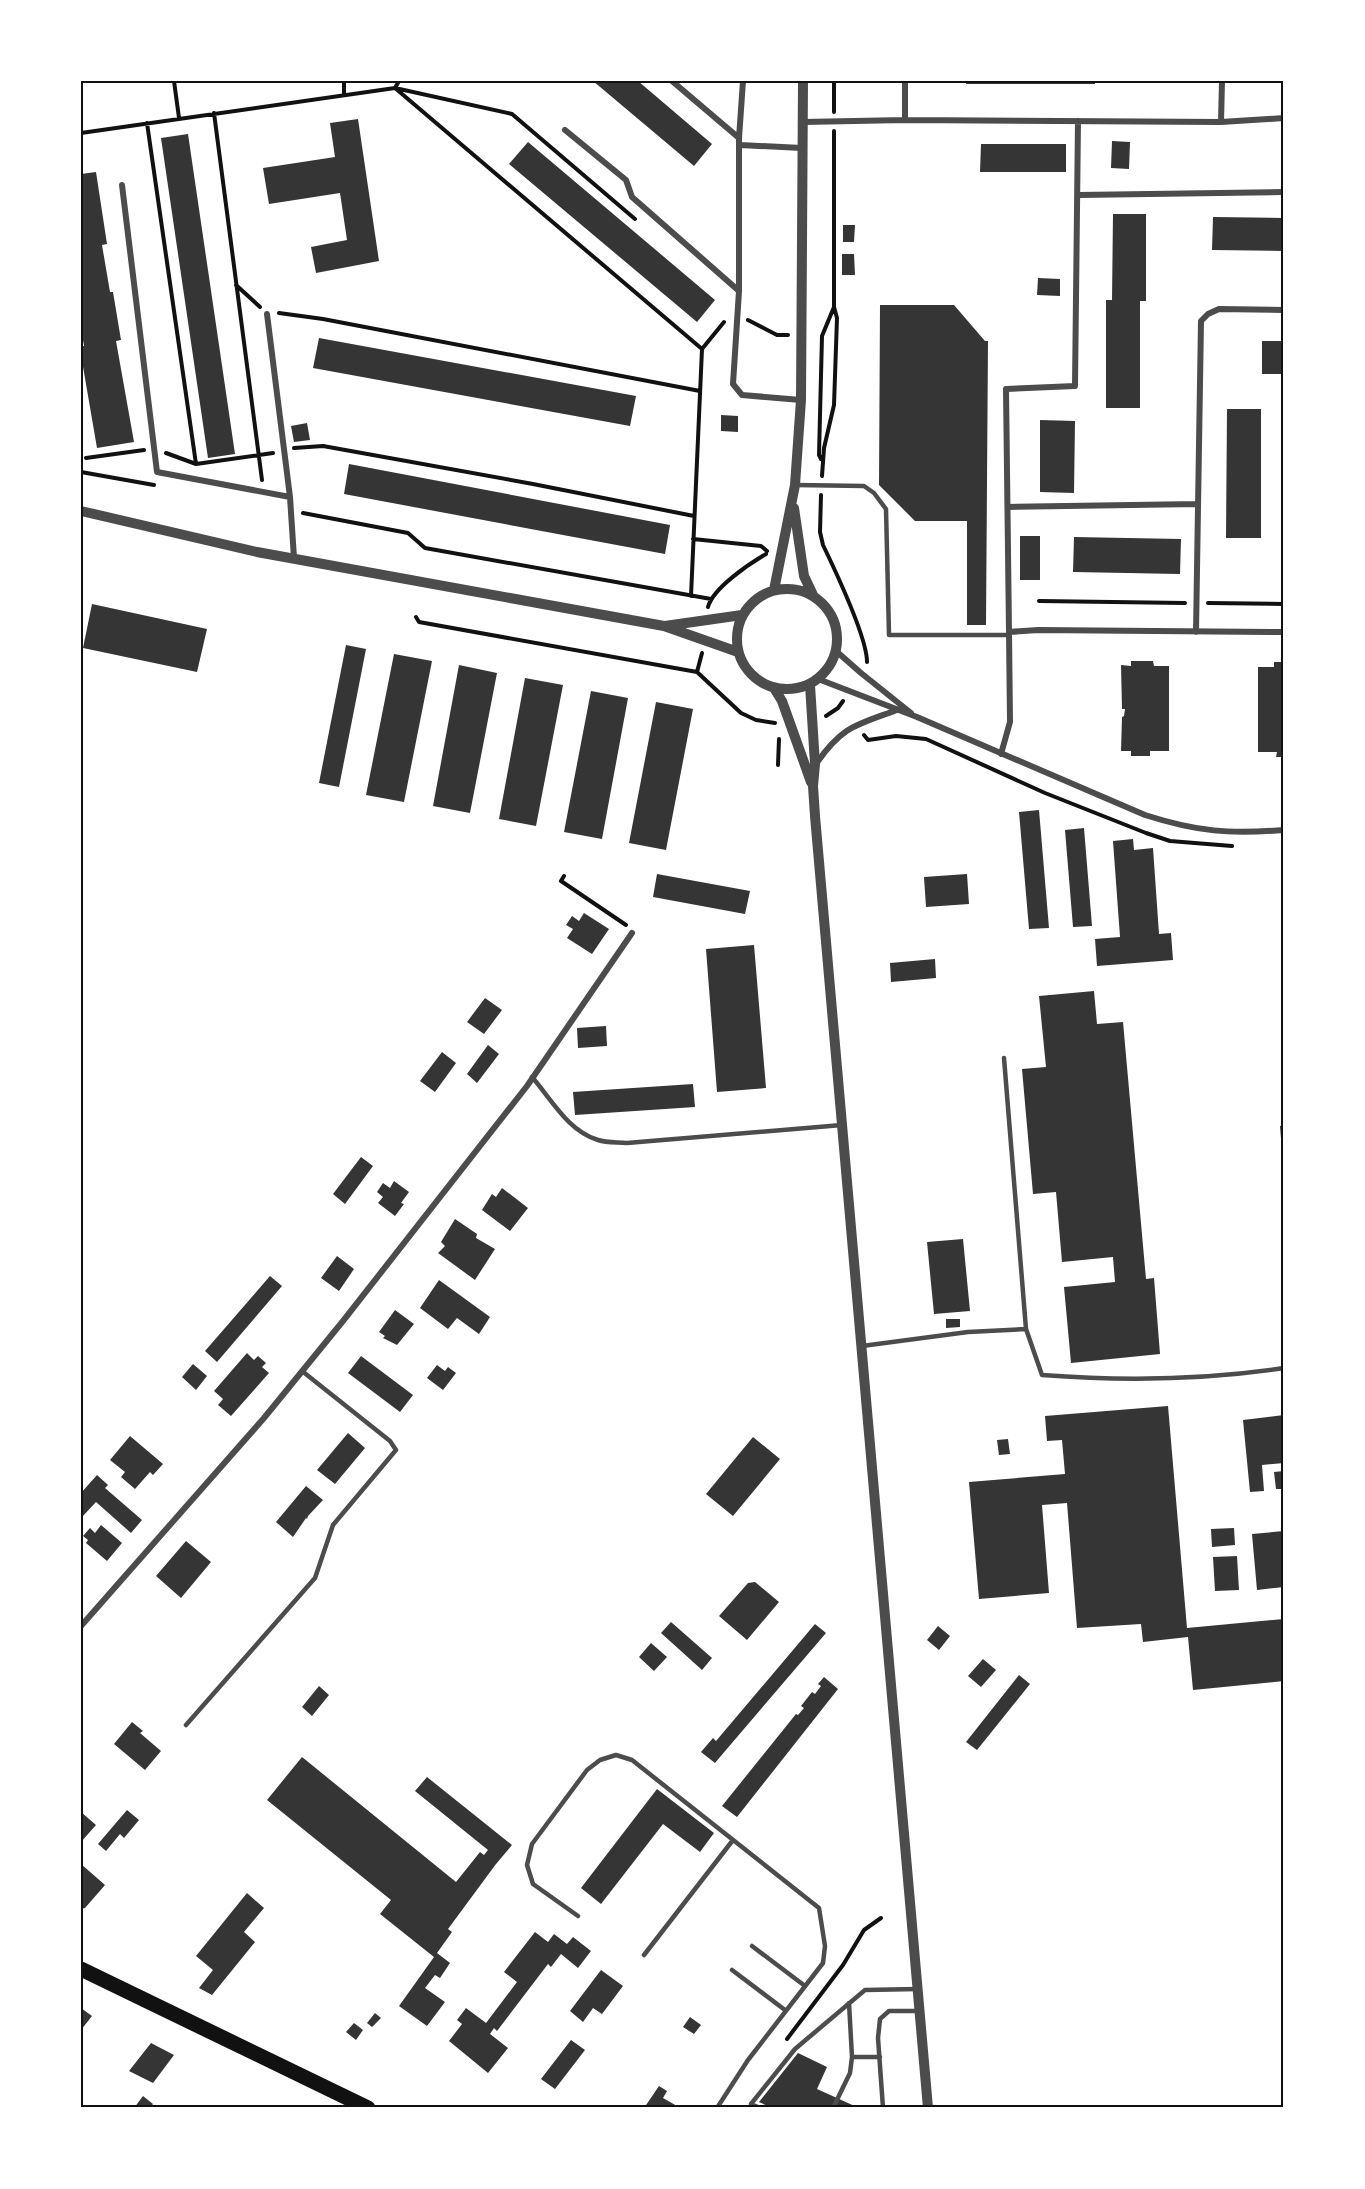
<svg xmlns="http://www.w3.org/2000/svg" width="1365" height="2189" font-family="'Golos Text',sans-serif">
<rect width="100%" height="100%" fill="#fff"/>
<path fill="#353535" d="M593 81H638L712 144 694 166Z
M966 81H1095V84H966Z
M358 119 379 261 316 273 311 247 347 240 340 193 269 204 263 168 335 157 330 123Z
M188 134 235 454 208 458 161 138Z
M1112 141 1130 142 1129 169 1111 168Z
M528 142 715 300 697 322 509 164Z
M981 144H1066V172H980Z
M96 172 107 244 102 245 110 292H113L121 340 116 341 134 442 97 448 81 355V346H84L81 328V174Z
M1113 214H1146V301H1140V408H1106V300H1112Z
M1213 217 1284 218V251L1212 250Z
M843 225H855L854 242H843Z
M842 254H854L855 275H842Z
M1038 278 1060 279V296L1037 295Z
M880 305H954L985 341H988L986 625H967V521H915L879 485Z
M319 338 636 396 630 426 313 368Z
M1262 341H1284V374H1262Z
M1227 409H1261V538H1226Z
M721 415 738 416V432L721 431Z
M1040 420 1075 421 1074 493 1040 492Z
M307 423 310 440 294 442 291 426Z
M349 464 670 525 665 554 344 494Z
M1020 536H1040V580H1020Z
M1074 537 1181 539 1180 574 1073 572Z
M92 604 207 629 197 672 83 648Z
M346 645 366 649 339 787 319 783Z
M394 654 432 661 404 802 366 795Z
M1131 661H1153L1154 666H1169V751H1150V756H1131V751H1121L1122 717 1124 716 1125 709H1122L1121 665 1131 666Z
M1274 662H1284V757H1276L1277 752H1258V667H1274Z
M459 665 497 673 470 813 433 806Z
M525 678 563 685 536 826 499 819Z
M591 691 628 698 602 839 564 832Z
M656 702 693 709 666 850 629 843Z
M1039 810 1049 928 1029 929 1019 812Z
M1084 828 1092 926 1073 927 1065 830Z
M1133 839 1134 850 1153 848 1159 934 1171 933 1173 960 1097 966 1095 939 1120 937 1113 841Z
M657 874 750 891 745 914 653 897Z
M967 874 969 904 926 907 924 877Z
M584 913 609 929 592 954 567 938 573 929 566 925 572 916 579 921Z
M754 945 766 1088 717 1092 706 949Z
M935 959 936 978 891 982 890 963Z
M1094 991 1097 1024 1123 1022 1146 1279 1154 1278 1160 1354 1071 1363 1064 1287 1115 1282 1113 1257 1062 1262 1056 1192 1033 1194 1022 1069 1046 1067 1039 996Z
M485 998 502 1010 484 1034 467 1022Z
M606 1026 607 1046 578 1048 577 1028Z
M488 1045 499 1054 477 1083 467 1074Z
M442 1052 456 1063 435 1092 420 1081Z
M693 1084 695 1107 575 1115 573 1092Z
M1284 1125V1151H1282L1280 1126Z
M361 1157 373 1166 345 1204 333 1194Z
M394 1181 409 1192 401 1203 404 1204 395 1216 378 1203 383 1197 377 1192 383 1183 390 1188Z
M502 1188 528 1208 510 1231 482 1210 492 1194 496 1197Z
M455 1219 477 1234 476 1238 495 1249 475 1280 438 1253 445 1246 441 1242Z
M963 1239 970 1311 934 1314 927 1242Z
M337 1256 354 1269 339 1291 321 1278Z
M270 1276 282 1286 217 1362 205 1351Z
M439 1280 490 1317 479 1334 457 1318 448 1329 420 1308Z
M395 1310 414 1324 397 1345 383 1338 385 1336 379 1332Z
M946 1319H960V1327L946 1328Z
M247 1353 254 1360 258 1356 266 1363 262 1367 269 1373 231 1416 218 1405 223 1399 214 1391Z
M361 1356 413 1395 400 1412 348 1373Z
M193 1364 207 1376 196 1390 182 1377Z
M437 1365 445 1371 448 1367 456 1373 443 1390 427 1378Z
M1168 1406 1187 1628 1284 1619V1681L1193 1690 1188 1637 1143 1642 1141 1624 1077 1628 1067 1503 1042 1505 1049 1593 979 1599 969 1482 1065 1474 1062 1440 1047 1441 1045 1416Z
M1284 1415V1463L1262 1465 1264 1491 1250 1492 1243 1420Z
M348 1433 365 1448 335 1484 317 1470Z
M130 1436 163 1464 153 1475 150 1472 135 1489 121 1477 125 1472 110 1460Z
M753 1437 780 1459 733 1516 706 1494Z
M1008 1439 1010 1454 999 1455 997 1440Z
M1284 1471V1489H1276L1274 1472Z
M97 1475 108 1485 105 1488 142 1520 131 1533 96 1502 82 1517 81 1516V1493Z
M306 1486 323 1500 308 1516 307 1519 306 1518 293 1537 276 1522Z
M101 1525 122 1543 107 1561 86 1543 88 1540 83 1536 90 1528 95 1533Z
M1234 1528 1235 1545 1212 1547 1211 1529Z
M1284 1531V1587L1257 1590 1252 1534Z
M186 1541 211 1562 181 1598 156 1576Z
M1237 1556 1239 1590 1215 1591 1213 1557Z
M755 1582 779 1602 747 1640 719 1616 748 1583Z
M671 1622 712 1658 702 1670 661 1633Z
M815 1624 826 1633 720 1757 715 1763 701 1752 713 1738 716 1741Z
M938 1626 950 1636 939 1650 927 1640Z
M651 1643 667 1657 654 1671 639 1657Z
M983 1659 996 1670 981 1687 968 1676Z
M1019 1675 1030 1684 977 1750 966 1742Z
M824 1677 838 1689 737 1817 722 1806 796 1714 798 1715 804 1708 801 1706 812 1692 815 1694 821 1686 818 1684Z
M319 1686 329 1695 312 1716 302 1707Z
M132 1722 143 1731 140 1733 161 1751 145 1770 114 1744Z
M302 1757 456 1882 480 1852 484 1855 488 1850 415 1791 427 1777 512 1845 496 1864 448 1929 452 1932 437 1953 450 1963 440 1978 435 1975 425 1988 445 2002 427 2026 399 2006 434 1957 380 1914 391 1900 267 1800Z
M657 1789 714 1833 700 1852 663 1824 601 1904 581 1888Z
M127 1810 139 1820 124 1838 120 1834 106 1851 98 1844Z
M81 1812 96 1825 81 1842Z
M81 1864 105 1885 85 1908 81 1909Z
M247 1893 264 1908 244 1932 255 1942 212 1995 199 1988 213 1970 196 1956Z
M535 1932 548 1942 554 1934 567 1944 573 1937 591 1951 578 1968 561 1954 551 1967 548 1964 497 2031 494 2028 490 2034 508 2048 488 2073 449 2041 462 2024 457 2020 466 2008 486 2023 517 1982 504 1972Z
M601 1970 623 1986 602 2014 593 2008 583 2022 570 2011Z
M81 2008 92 2016 81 2030Z
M375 2013 381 2018 372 2027 367 2023Z
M690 2017 701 2025 694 2034 683 2027Z
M354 2023 363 2030 356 2040 346 2032Z
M571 2040 585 2050 555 2089 541 2079Z
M151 2043 174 2055 153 2083 129 2071Z
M798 2053 827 2067 817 2089 859 2108H772L759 2102Z
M659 2086 667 2091 663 2098 677 2106 676 2108H644Z
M143 2096 153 2104 150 2108H134Z"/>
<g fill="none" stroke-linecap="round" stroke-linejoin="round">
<path stroke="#111" stroke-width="4" d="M174 81 179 118
M344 81V95
M399 81 395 88 512 114 635 219
M834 112V81
M214 113 262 480
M147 123 196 464
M81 133 395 88 702 349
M236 285 260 307
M279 313 323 319 700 391
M748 320 777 335H788
M294 448 323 446 533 484 694 516
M166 453 196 464 273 453
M86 458 144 450
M821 459 819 455 822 336 834 307
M81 472 154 485
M822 476 824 448 834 405 837 318 834 307V131
M821 495 820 532 823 545C835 570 867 637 867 662
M303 513 408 533 425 548 711 599
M693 539 761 546 767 551
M691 596 702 349 724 322
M1039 601 1185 603
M1208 603 1284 604
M708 607C713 588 749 564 766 554
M416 617 419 622 697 672 741 713 756 720 775 723
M697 672 702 653
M826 716 838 708 843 701
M864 735 868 740 896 736 926 739 1045 793 1146 833 1170 841 1232 846
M778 765 779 739
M564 876 561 881 626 925
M787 2039 843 1965 864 1930 881 1918"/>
<path stroke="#4c4c4c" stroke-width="4.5" d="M795 485 864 486 874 493 886 509 889 635H1009
M532 1077C552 1100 568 1131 598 1140 607 1143 617 1142 627 1143L842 1125
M1026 1329 1042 1375C1122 1381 1205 1380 1284 1368
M862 1346 968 1332 1026 1329 1004 1058
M186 1725 315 1578 333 1525 396 1450 390 1441 302 1371
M578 1916 533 1884 527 1865 532 1844 587 1770 600 1760 616 1755 632 1760 819 1908 825 1946 823 1963 748 2060 717 2108
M752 1946 805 1986
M644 1955 733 1840
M732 1970 785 2010
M852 2057H880
M760 2108 751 2104 795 2049 865 1990 918 1989
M833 2108 850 2073 852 2057 849 2003
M883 2108 878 2038 880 2019 889 2011H920"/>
<path stroke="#4c4c4c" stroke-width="6" d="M672 81 739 138
M743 81 739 138V291L733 384 742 395 801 400
M905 120 1221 122 1284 118
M803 122 905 120V81
M1221 122 1222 81
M565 130 626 180 632 197 739 291
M740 145 802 148
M122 185 157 472 290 497 294 558
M1079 195 1284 192
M267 314 290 497
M1008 507 1198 504
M1009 632 1006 389 1075 386 1078 121
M1196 632 1201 321 1208 314 1219 309 1284 310
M836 651 861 673 911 713
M818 679 917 717 1145 815C1198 832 1229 834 1284 830
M1001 754 1010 722 1009 632 1038 630 1284 632
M816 764C842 726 856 725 897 710
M81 1626 264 1418 343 1321 527 1086 632 933"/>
<path stroke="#4c4c4c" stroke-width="10" d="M794 508 804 576 813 595
M81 511 257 552 664 626 738 652
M737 639a50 50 0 1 1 100 0a50 50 0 1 1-100 0Z
M774 590 795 485 801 400 803 81
M665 626 742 615
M810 685 815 764 813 786 815 816 928 2108
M774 688 782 701 811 782"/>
<path stroke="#111" stroke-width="15" d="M81 1969 368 2108"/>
</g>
<rect width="1365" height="2189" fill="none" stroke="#ffffff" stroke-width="165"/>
<rect x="82" y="82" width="1200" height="2024" fill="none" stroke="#111" stroke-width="2"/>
</svg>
